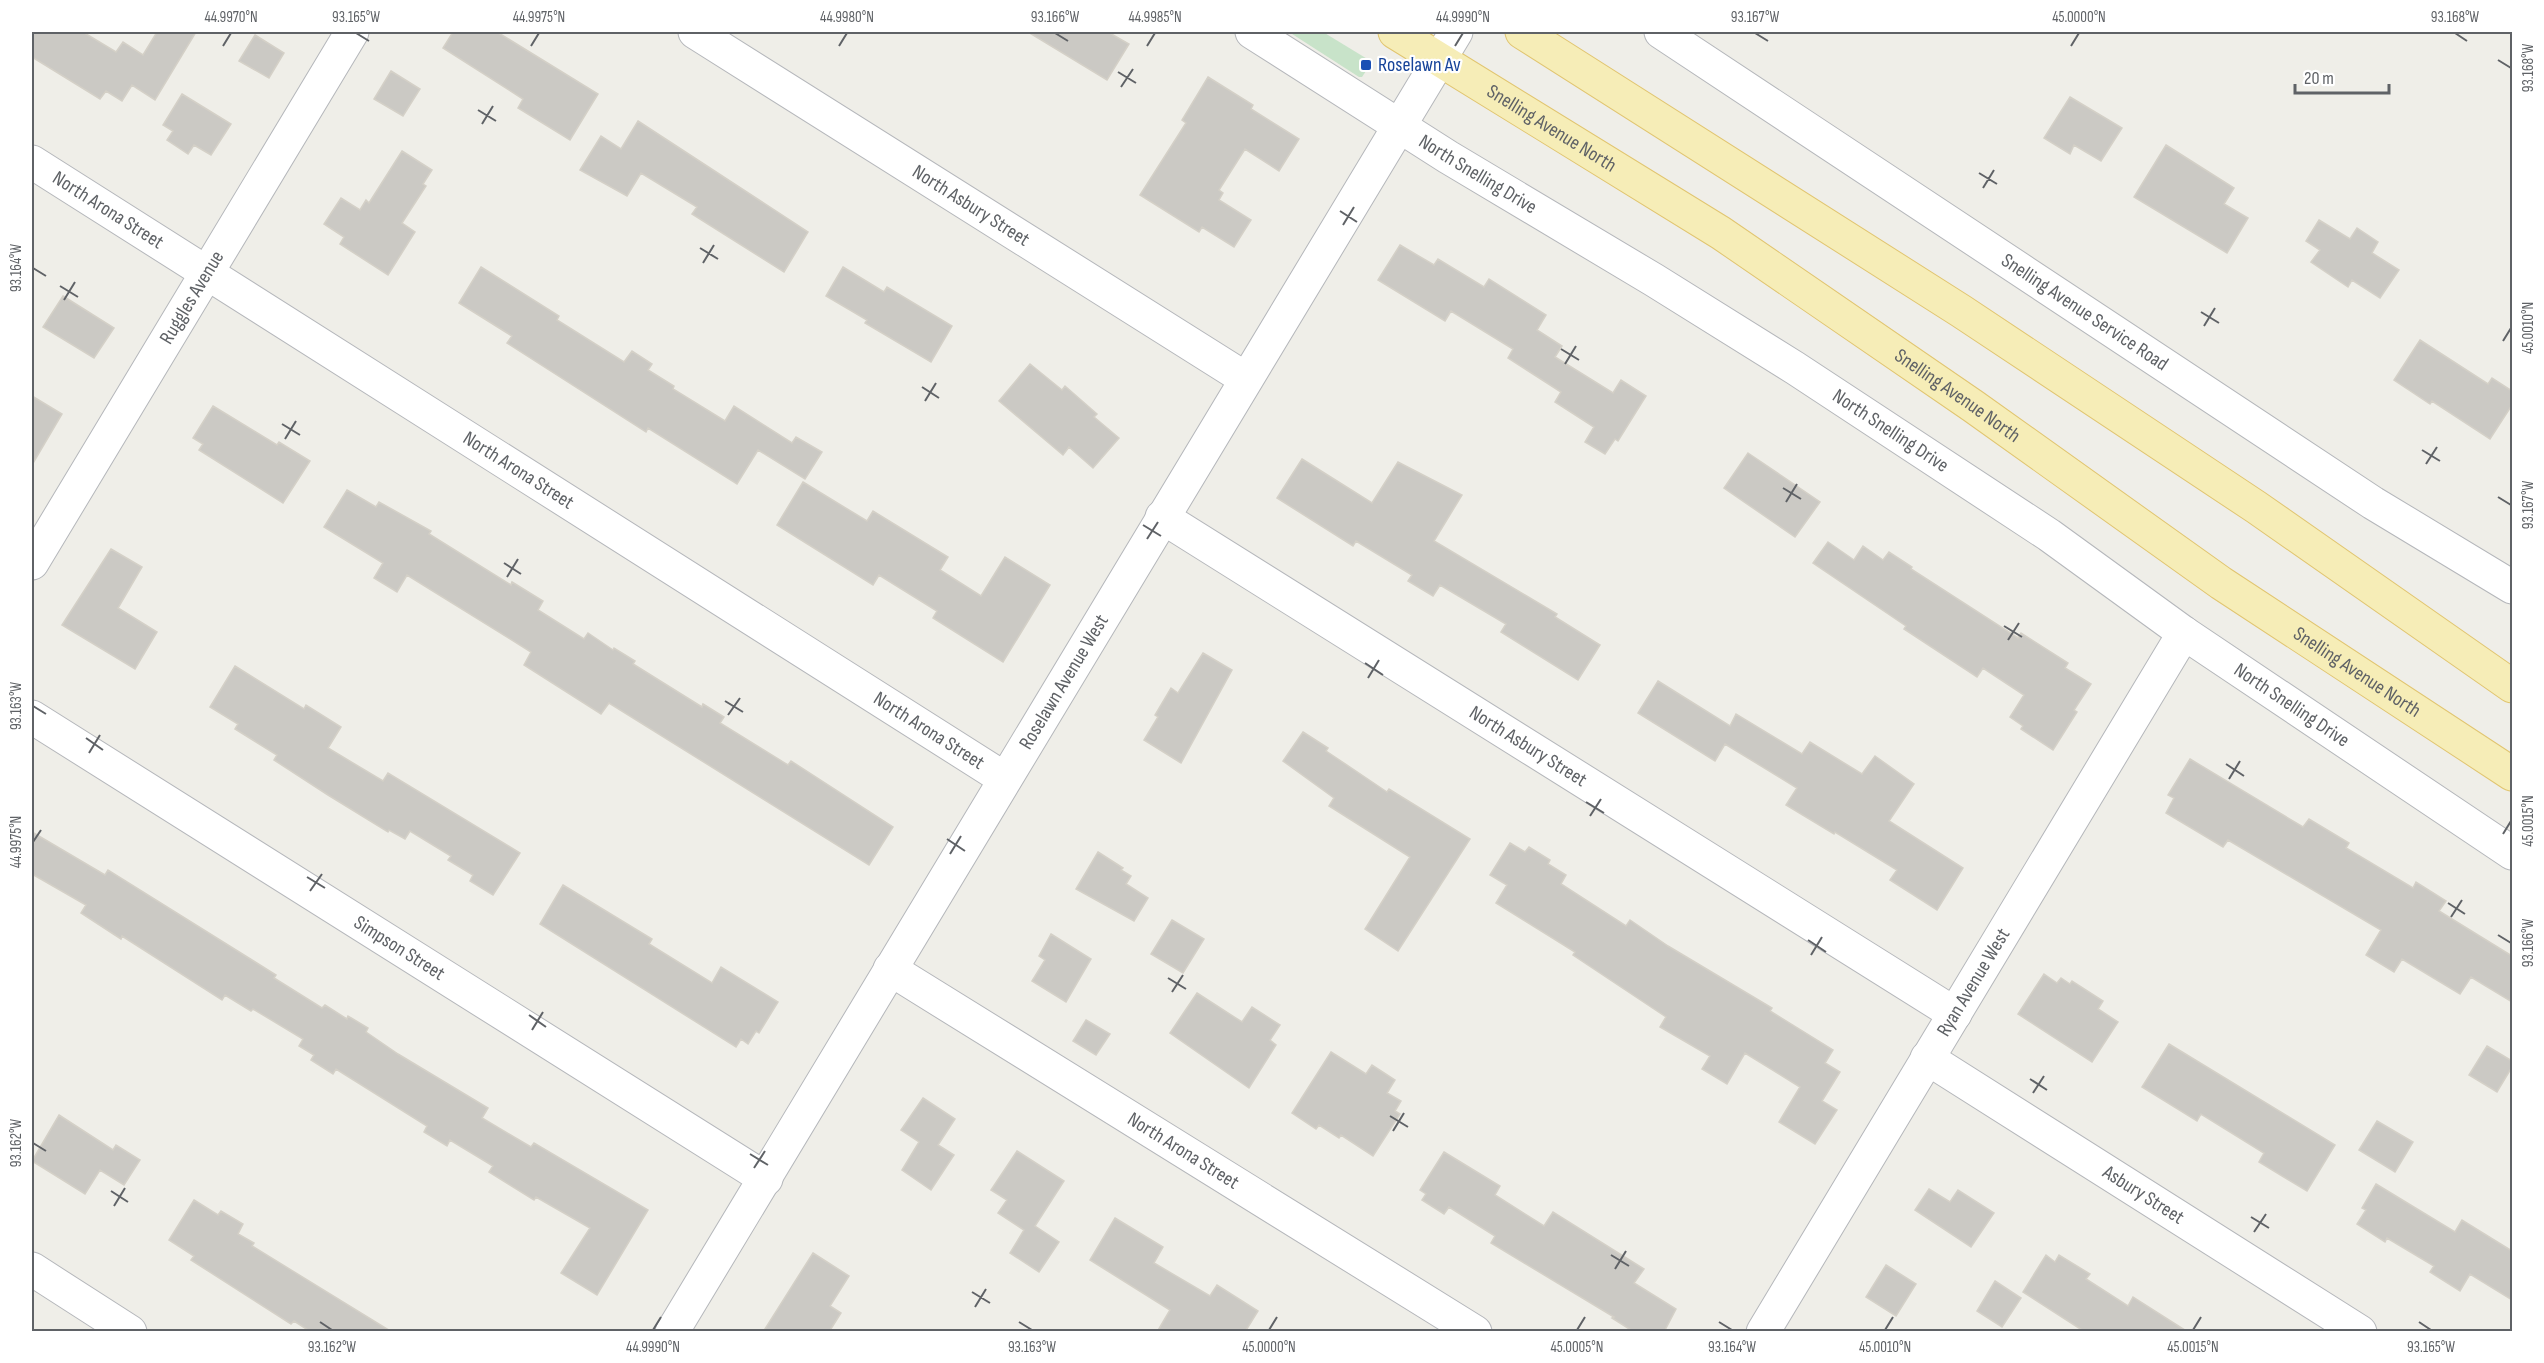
<svg xmlns="http://www.w3.org/2000/svg" width="2544" height="1363" font-family="'Sofia Sans Condensed',sans-serif">
<rect width="100%" height="100%" fill="#efeee8"/>
<path fill="#c8e3c9" d="M1289 32H1323L1369 60 1370 65 1362 77H1359Z"/>
<path fill="#cbc9c4" stroke="#d4d0c7" stroke-width="1.5" d="M32 32H83L116 52 123 42 143 55 157 32H196L155 100 132 85 122 101 106 91 100 99 32 57Z
M453 32H497L598 94 570 140 518 108 523 99 443 48Z
M1028 32H1108L1129 44 1107 80Z
M255 35 284 53 269 78 239 61Z
M391 71 420 89 403 116 374 99Z
M1208 77 1253 105 1251 109 1299 139 1279 171 1245 149 1219 190 1223 193 1219 200 1251 220 1234 247 1202 227 1199 232 1140 195 1186 123 1182 120Z
M182 94 231 124 211 155 194 145 188 154 167 140 173 131 163 125Z
M2070 97 2122 128 2101 161 2074 145 2070 154 2044 138Z
M638 121 808 232 784 272 692 214 697 207 641 173 627 196 580 170 601 136 621 149Z
M2166 145 2234 188 2224 204 2248 218 2227 253 2134 197Z
M402 151 432 170 423 184 426 186 402 223 415 232 388 275 340 244 344 237 324 224 341 198 360 210 366 200 369 203Z
M2319 220 2350 239 2357 228 2378 242 2372 253 2399 270 2380 298 2352 280 2348 287 2311 262 2320 250 2306 241Z
M1400 245 1434 265 1438 259 1484 287 1489 279 1546 315 1537 330 1562 346 1555 357 1613 393 1621 380 1646 396 1618 441 1615 439 1605 454 1585 442 1594 427 1555 402 1561 392 1508 358 1513 349 1451 311 1445 321 1378 280Z
M481 267 559 316 557 320 624 362 632 351 652 364 648 370 674 386 673 389 725 421 734 406 792 443 796 437 822 452 805 479 758 450 737 484 648 428 646 432 507 343 512 336 459 303Z
M843 267 884 292 887 287 952 326 931 362 865 323 867 320 826 296Z
M63 296 114 328 94 358 43 327Z
M2420 340 2488 384 2492 378 2512 391V405L2490 439 2432 401 2430 404 2394 380Z
M1030 364 1062 390 1065 386 1097 414 1094 417 1119 438 1093 468 1069 447 1063 455 999 401Z
M32 396 62 414 32 465Z
M213 406 277 445 279 442 310 461 283 503 199 450 203 444 193 438Z
M1748 453 1820 502 1795 537 1724 488Z
M1302 459 1372 503 1398 462 1462 495 1434 541 1557 614 1555 617 1600 645 1578 680 1501 632 1506 624 1440 585 1433 596 1408 581 1412 575 1356 541 1353 546 1277 498Z
M803 482 867 521 873 511 948 557 940 570 981 596 1005 557 1050 585 1003 662 933 618 937 611 879 575 873 585 777 525Z
M347 490 376 507 379 502 431 531 429 534 511 585 512 582 543 601 538 610 584 639 588 633 613 650 614 648 635 661 633 664 702 707 703 704 724 717 720 723 788 765 791 761 893 827 869 865 609 703 601 714 524 665 531 652 407 575 397 592 374 578 383 563 324 527Z
M1828 542 1854 560 1863 546 1883 560 1889 552 1912 567 1911 569 2018 638 2021 633 2068 663 2065 668 2091 684 2074 710 2077 712 2053 750 2021 729 2023 726 2010 717 2024 695 1983 668 1977 677 1904 629 1906 626 1813 563Z
M111 549 142 567 118 608 157 632 135 669 62 625Z
M1203 653 1232 670 1181 763 1144 740 1158 717 1155 715 1171 688 1178 693Z
M235 666 304 709 306 705 341 727 328 748 383 781 388 773 520 853 493 895 470 881 473 875 448 860 451 856 410 831 405 839 389 830 388 832 328 795 274 760 277 755 235 729 238 724 210 707Z
M1658 681 1730 726 1736 714 1802 754 1810 742 1862 774 1875 756 1914 784 1889 821 1963 868 1937 910 1890 880 1897 870 1835 832 1834 834 1786 805 1797 788 1725 744 1715 761 1638 713Z
M1303 732 1328 748 1326 751 1387 792 1389 789 1470 839 1398 951 1365 929 1410 857 1329 806 1334 798 1283 761Z
M2190 759 2303 827 2309 819 2349 843 2346 848 2413 888 2416 882 2446 901 2439 911 2512 956V1002L2471 977 2460 994 2402 959 2394 972 2366 955 2381 930 2228 840 2223 847 2166 813 2174 798 2168 795Z
M32 832 105 875 108 870 276 975 274 978 322 1008 325 1005 347 1019 348 1016 368 1028 366 1032 398 1054 488 1108 482 1118 531 1147 534 1143 648 1210 597 1295 561 1273 590 1228 536 1197 534 1200 489 1172 493 1166 450 1140 447 1146 424 1132 427 1126 336 1069 333 1074 311 1060 314 1055 299 1046 303 1039 253 1009 251 1011 225 995 222 1000 122 936 121 939 81 913 86 905 32 874Z
M1510 843 1525 852 1529 847 1550 860 1548 864 1566 875 1561 884 1626 926 1630 920 1668 946 1772 1008 1770 1011 1833 1050 1825 1063 1840 1072 1822 1101 1837 1110 1815 1144 1779 1122 1800 1087 1745 1053 1727 1084 1702 1069 1710 1056 1660 1027 1666 1017 1573 955 1575 952 1496 903 1507 885 1490 875Z
M1098 852 1123 868 1121 870 1131 876 1126 884 1148 898 1134 921 1076 889Z
M563 885 652 939 649 944 712 983 721 967 778 1002 759 1033 756 1031 748 1044 741 1039 736 1047 540 924Z
M1172 920 1204 939 1183 973 1151 954Z
M1051 934 1091 959 1066 1002 1032 981 1045 960 1039 956Z
M2044 974 2057 983 2061 978 2070 984 2072 981 2103 1001 2098 1009 2118 1022 2092 1062 2018 1014Z
M1197 993 1242 1022 1252 1007 1280 1025 1270 1040 1276 1045 1249 1088 1170 1033Z
M1086 1020 1110 1034 1096 1055 1073 1041Z
M2169 1044 2335 1145 2307 1191 2259 1162 2264 1153 2201 1114 2197 1121 2142 1087Z
M2487 1046 2512 1061V1067L2497 1092 2469 1075Z
M1331 1052 1366 1074 1372 1065 1395 1080 1387 1093 1401 1101 1395 1111 1400 1114 1373 1156 1341 1135 1339 1138 1319 1125 1316 1129 1292 1113Z
M923 1098 955 1119 938 1145 954 1155 931 1190 902 1170 919 1142 901 1130Z
M59 1115 113 1150 116 1145 140 1160 124 1185 100 1170 85 1194 32 1161Z
M2377 1121 2413 1142 2395 1172 2359 1150Z
M1017 1151 1064 1181 1035 1226 1059 1242 1039 1272 1010 1253 1024 1230 998 1213 1007 1200 991 1190Z
M1444 1152 1500 1186 1495 1195 1544 1226 1553 1212 1644 1269 1634 1283 1676 1309 1664 1332H1634L1612 1318 1614 1317 1491 1243 1495 1236 1449 1207 1444 1214 1422 1200 1426 1194 1420 1190Z
M2376 1184 2455 1232 2462 1220 2512 1251V1300L2470 1274 2460 1291 2430 1272 2434 1266 2387 1238 2385 1242 2357 1224 2366 1210 2362 1208Z
M1929 1189 1950 1202 1958 1190 1994 1213 1971 1247 1915 1210Z
M194 1200 218 1215 221 1211 243 1224 238 1234 254 1243 252 1246 392 1332H311L294 1321 291 1324 191 1260 194 1256 169 1240Z
M1115 1218 1163 1247 1154 1263 1210 1296 1217 1285 1258 1311 1245 1332H1157L1170 1310 1090 1260Z
M813 1253 849 1276 830 1306 841 1313 829 1332H763Z
M2046 1255 2055 1262 2059 1255 2090 1274 2086 1279 2128 1306 2133 1297 2188 1332H2085L2023 1292Z
M1886 1265 1916 1284 1896 1316 1866 1297Z
M1995 1281 2021 1298 2002 1327 1977 1311Z"/>
<g fill="none" stroke-linecap="round" stroke-linejoin="round">
<g stroke="#b5b7bb" stroke-width="35">
<g id="minor">
<path id="s1" d="M695 32 1246 379"/>
<path id="s2" d="M1252 32 1448 157 1654 280 1795 368 2049 535 2184 633 2512 853"/>
<path id="s3" d="M1661 32 2373 503 2512 587"/>
<path id="s4" d="M32 162 1005 779"/>
<path id="s5" d="M1162 517 1955 1014"/>
<path id="s6" d="M32 563 352 32"/>
<path id="s7" d="M32 717 766 1179"/>
<path id="s8" d="M890 969 1475 1332"/>
<path id="s9" d="M1927 1058 2360 1332"/>
<path d="M32 1269 130 1332"/>
<path id="s10" d="M1763 1332 2184 633"/>
</g>
</g>
<g stroke="#b5b7bb" stroke-width="35">
<g id="tertiary">
<path id="s11" d="M672 1332 1456 32"/>
</g>
</g>
<g stroke="#e1c570" stroke-width="35">
<g id="primary">
<path id="s12" d="M1395 32 1721 233 1973 406 2221 583 2512 774"/>
<path d="M1522 32 1961 311 2256 507 2512 686"/>
</g>
</g>
<use href="#minor" stroke="#fff" stroke-width="33"/>
<use href="#tertiary" stroke="#fff" stroke-width="33"/>
<use href="#primary" stroke="#f6edb7" stroke-width="33"/>
</g>
<path fill="none" stroke="#5f6266" stroke-width="2" d="M356 33 369 41M1055 33 1068 41M1755 33 1768 41M2455 33 2467 41M223 46 231 33M531 46 539 33M839 46 847 33M1147 46 1155 33M1455 46 1463 33M2071 46 2079 33M2498 60 2511 68M1118 72 1136 83M1121 87 1133 69M478 110 496 121M482 124 493 106M1979 173 1997 184M1983 188 1994 170M1340 211 1357 222M1343 225 1354 207M700 248 718 259M703 263 714 245M33 268 46 276M60 286 78 297M64 300 75 282M2201 312 2219 323M2204 326 2215 308M2503 341 2511 328M1561 349 1579 360M1565 364 1576 346M922 387 939 398M925 401 936 383M282 424 300 435M285 439 296 421M2422 450 2440 461M2426 464 2437 447M1783 488 1801 499M2498 497 2511 505M1786 502 1797 484M1143 525 1161 536M1147 539 1158 522M504 563 521 574M507 577 518 559M2004 626 2022 637M2008 640 2019 623M1365 663 1383 675M1368 678 1379 660M725 701 743 712M33 706 46 714M728 715 740 698M86 738 103 750M89 753 100 735M2226 764 2244 776M2229 779 2240 761M1586 802 1604 813M1590 816 1601 799M2503 834 2511 821M947 839 965 851M33 842 41 830M950 854 961 836M307 877 325 888M310 891 322 874M2448 903 2465 914M2451 917 2462 900M2498 935 2511 943M1808 940 1826 952M1811 955 1822 937M1168 978 1186 989M1172 992 1183 975M529 1015 546 1027M532 1030 543 1012M2030 1079 2047 1090M2033 1093 2044 1076M1390 1116 1408 1127M1393 1131 1404 1113M33 1143 46 1151M750 1154 768 1165M754 1168 765 1151M111 1191 128 1202M114 1206 125 1188M2251 1217 2269 1228M2254 1232 2266 1214M1611 1255 1629 1266M1615 1269 1626 1251M972 1292 990 1303M975 1307 986 1289M320 1322 332 1330M1019 1322 1032 1330M1719 1322 1732 1330M2419 1322 2431 1330M653 1330 661 1317M1269 1330 1277 1317M1577 1330 1585 1317M1885 1330 1893 1317M2193 1330 2201 1317"/>
<rect fill="#1a4fb4" stroke="#fff" stroke-width="2" x="1360" y="59" width="12" height="12" rx="3"/>
<g text-anchor="middle" dominant-baseline="central" stroke-width="4.5" stroke-linejoin="round" paint-order="stroke">
<g font-size="20" fill="#164399" stroke="#fff" text-anchor="start">
<text x="1378" y="65">Roselawn Av</text>
</g>
<g font-size="20" fill="#5f6266" stroke="#fff">
<text stroke="none"><textPath href="#s12" startOffset="184">Snelling Avenue North</textPath></text>
<text stroke="none"><textPath href="#s2" startOffset="267">North Snelling Drive</textPath></text>
<text stroke="none"><textPath href="#s1" startOffset="326">North Asbury Street</textPath></text>
<text stroke="none"><textPath href="#s4" startOffset="90">North Arona Street</textPath></text>
<text stroke="none"><textPath href="#s6" startOffset="310">Ruggles Avenue</textPath></text>
<text stroke="none"><textPath href="#s3" startOffset="508">Snelling Avenue Service Road</textPath></text>
<text stroke="none"><textPath href="#s12" startOffset="670">Snelling Avenue North</textPath></text>
<text stroke="none"><textPath href="#s2" startOffset="753">North Snelling Drive</textPath></text>
<text stroke="none"><textPath href="#s4" startOffset="576">North Arona Street</textPath></text>
<text stroke="none"><textPath href="#s12" startOffset="1156">Snelling Avenue North</textPath></text>
<text stroke="none"><textPath href="#s11" startOffset="759">Roselawn Avenue West</textPath></text>
<text stroke="none"><textPath href="#s2" startOffset="1239">North Snelling Drive</textPath></text>
<text stroke="none"><textPath href="#s4" startOffset="1062">North Arona Street</textPath></text>
<text stroke="none"><textPath href="#s5" startOffset="432">North Asbury Street</textPath></text>
<text stroke="none"><textPath href="#s7" startOffset="434">Simpson Street</textPath></text>
<text stroke="none"><textPath href="#s10" startOffset="408">Ryan Avenue West</textPath></text>
<text stroke="none"><textPath href="#s8" startOffset="345">North Arona Street</textPath></text>
<text stroke="none"><textPath href="#s9" startOffset="256">Asbury Street</textPath></text>
</g>
</g>
<rect width="2544" height="1363" fill="none" stroke="#ffffff" stroke-width="66"/>
<path d="M2295 84v9h94v-9" fill="none" stroke="#5f6266" stroke-width="3"/>
<text x="2304" y="84" font-size="18" fill="#5f6266" stroke="#ffffff" stroke-width="4.5" paint-order="stroke">20 m</text>
<rect x="33" y="33" width="2478" height="1297" fill="none" stroke="#5f6266" stroke-width="2"/>
<g font-size="15" text-anchor="middle" fill="#5f6266">
<text x="231" y="22">44.9970°N</text>
<text x="356" y="22">93.165°W</text>
<text x="539" y="22">44.9975°N</text>
<text x="847" y="22">44.9980°N</text>
<text x="1055" y="22">93.166°W</text>
<text x="1155" y="22">44.9985°N</text>
<text x="1463" y="22">44.9990°N</text>
<text x="1755" y="22">93.167°W</text>
<text x="2079" y="22">45.0000°N</text>
<text x="2455" y="22">93.168°W</text>
<text transform="translate(2528 68) rotate(-90)" y="5">93.168°W</text>
<text transform="translate(16 268) rotate(-90)" y="5">93.164°W</text>
<text transform="translate(2528 328) rotate(-90)" y="5">45.0010°N</text>
<text transform="translate(2528 505) rotate(-90)" y="5">93.167°W</text>
<text transform="translate(16 706) rotate(-90)" y="5">93.163°W</text>
<text transform="translate(2528 821) rotate(-90)" y="5">45.0015°N</text>
<text transform="translate(16 842) rotate(-90)" y="5">44.9975°N</text>
<text transform="translate(2528 943) rotate(-90)" y="5">93.166°W</text>
<text transform="translate(16 1143) rotate(-90)" y="5">93.162°W</text>
<text x="332" y="1352">93.162°W</text>
<text x="653" y="1352">44.9990°N</text>
<text x="1032" y="1352">93.163°W</text>
<text x="1269" y="1352">45.0000°N</text>
<text x="1577" y="1352">45.0005°N</text>
<text x="1732" y="1352">93.164°W</text>
<text x="1885" y="1352">45.0010°N</text>
<text x="2193" y="1352">45.0015°N</text>
<text x="2431" y="1352">93.165°W</text>
</g>
</svg>
